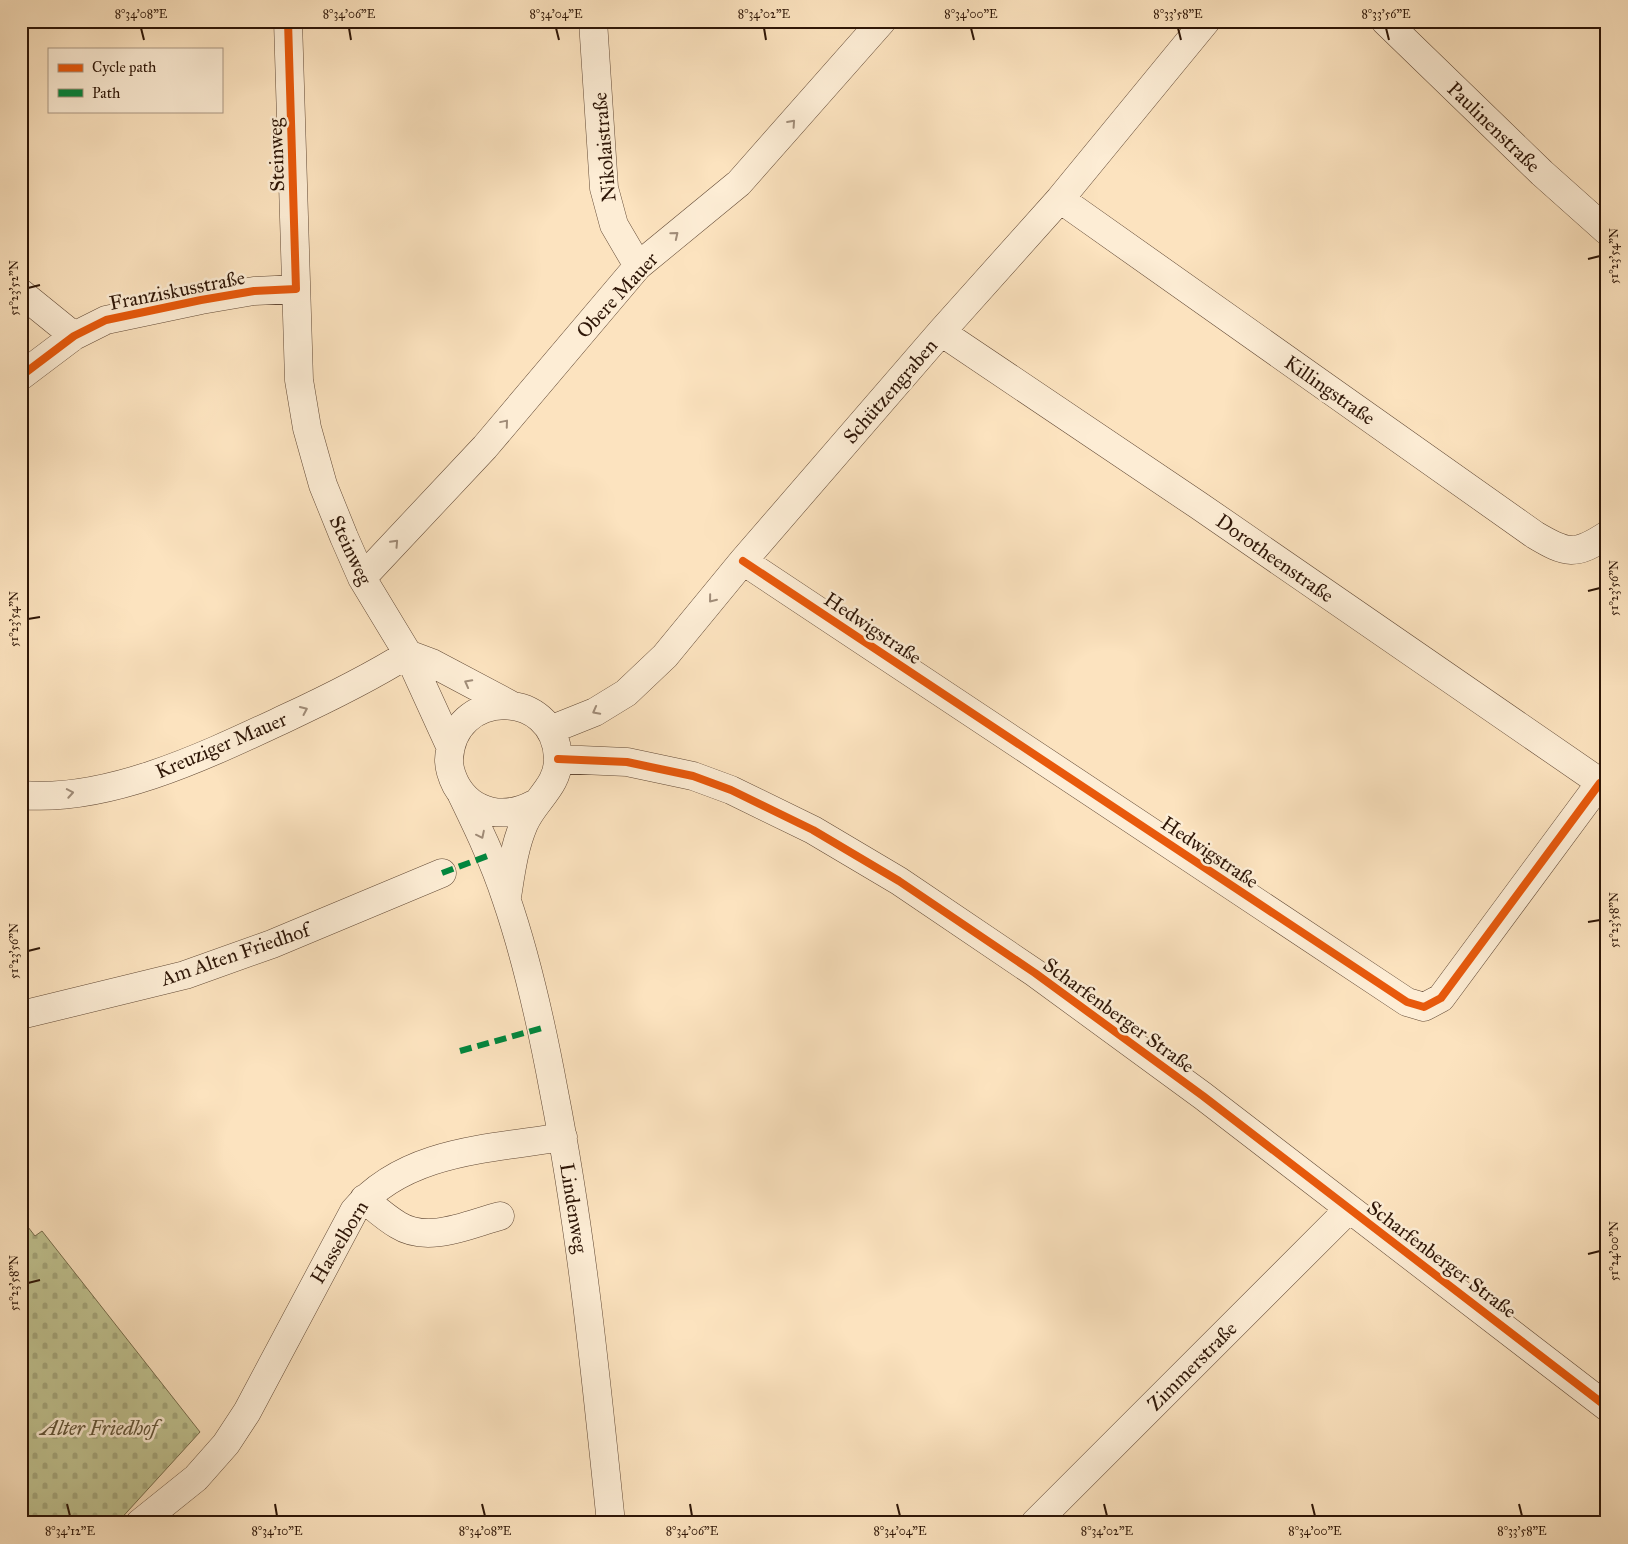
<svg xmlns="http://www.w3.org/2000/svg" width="1628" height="1544" font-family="'IM FELL Great Primer',serif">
<defs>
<pattern id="cemetery-stones" width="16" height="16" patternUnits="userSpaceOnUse" patternTransform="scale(1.25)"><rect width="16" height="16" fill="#c0c391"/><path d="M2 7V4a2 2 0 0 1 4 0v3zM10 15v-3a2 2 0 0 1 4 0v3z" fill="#a5a77c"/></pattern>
</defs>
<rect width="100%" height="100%" fill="#fce3bf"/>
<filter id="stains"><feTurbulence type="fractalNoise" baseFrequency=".004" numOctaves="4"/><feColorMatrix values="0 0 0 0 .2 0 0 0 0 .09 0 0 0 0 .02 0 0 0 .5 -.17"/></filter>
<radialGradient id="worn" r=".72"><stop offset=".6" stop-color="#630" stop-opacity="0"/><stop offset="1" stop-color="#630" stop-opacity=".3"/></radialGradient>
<path fill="url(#cemetery-stones)" stroke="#776c4c" d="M21 1218 35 1236 42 1231 200 1432 117 1523H21Z"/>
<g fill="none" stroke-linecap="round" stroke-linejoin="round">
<g stroke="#624935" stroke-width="29">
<path id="minor" d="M288 21 299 380 307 428 323 485 344 537 362 578 408 654 450 746
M593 21 604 188 614 225 638 266
M1385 21 1542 173 1607 231
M1060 199 1535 535C1567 554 1575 556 1607 535
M21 293 74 336
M941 332 1198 505 1607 787
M21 376 74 336 106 320 201 300 254 291 296 289
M743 561 1407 1002 1424 1007 1441 998 1600 783
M362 578 485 447 638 266 739 183 882 21
M408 654 432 663 511 705
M550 730 595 712 626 693 665 656 743 561 941 332 1060 199 1206 21
M558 759 627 762 693 776 731 790 813 830 899 881 1035 973 1203 1096 1607 1407
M460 791C477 826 494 861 506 898 528 962 542 1027 554 1092 582 1235 596 1379 611 1523
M21 795C108 803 207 755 284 719 327 699 368 679 408 654
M507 897C511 872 514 847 524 824 534 800 559 786 558 758 555 687 452 688 449 760 449 768 452 777 456 785 473 815 506 819 534 804
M21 1015 185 975 272 944 442 873
M364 1199C375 1208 386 1218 398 1225 428 1244 469 1224 500 1216
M140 1523 196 1478 226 1444 247 1412 354 1211C405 1150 490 1149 563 1137
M1035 1523 1349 1209"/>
</g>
<use href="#minor" stroke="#fdedd5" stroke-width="28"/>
<path stroke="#00873e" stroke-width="6" stroke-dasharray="12 6" stroke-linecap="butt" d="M442 873 490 855
M460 1051 542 1028"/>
<g stroke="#fdedd5" stroke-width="11">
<path id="cycleway" d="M21 376 74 336 106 320 201 300 254 291 296 289 288 21
M743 561 1407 1002 1424 1007 1441 998 1600 783
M558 759 627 762 693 776 731 790 813 830 899 881 1035 973 1203 1096 1607 1407"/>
</g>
<use href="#cycleway" stroke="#e8590c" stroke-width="8"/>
</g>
<defs><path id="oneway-chevron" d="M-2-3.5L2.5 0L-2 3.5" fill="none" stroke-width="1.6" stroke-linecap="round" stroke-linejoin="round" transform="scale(1.25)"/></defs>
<g stroke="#a08c78">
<use href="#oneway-chevron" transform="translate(792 123) rotate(-48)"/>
<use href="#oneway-chevron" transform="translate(675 235) rotate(-39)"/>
<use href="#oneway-chevron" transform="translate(505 423) rotate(-50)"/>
<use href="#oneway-chevron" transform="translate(395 543) rotate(-47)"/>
<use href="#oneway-chevron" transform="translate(712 599) rotate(129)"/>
<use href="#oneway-chevron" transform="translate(468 683) rotate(-152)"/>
<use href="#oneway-chevron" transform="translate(304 710) rotate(-24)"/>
<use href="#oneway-chevron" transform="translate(596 711) rotate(152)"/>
<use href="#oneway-chevron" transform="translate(70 793) rotate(-10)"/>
<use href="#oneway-chevron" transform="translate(481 835) rotate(64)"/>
</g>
<path fill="none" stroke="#2e1607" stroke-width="2" d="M141 28 144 40M349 28 351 40M556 28 559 40M764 28 766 40M971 28 974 40M1178 28 1181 40M1386 28 1389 40M1588 259 1600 256M28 288 40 285M1588 591 1600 588M28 619 40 617M1588 922 1600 920M28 951 40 948M1588 1254 1600 1251M28 1283 40 1280M67 1504 70 1516M275 1504 277 1516M482 1504 485 1516M690 1504 692 1516M897 1504 900 1516M1104 1504 1107 1516M1312 1504 1315 1516M1519 1504 1522 1516"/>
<g text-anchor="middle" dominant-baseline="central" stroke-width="5" stroke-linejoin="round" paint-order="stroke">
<g font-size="20" fill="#2e1607" stroke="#fdedd5">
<text transform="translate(1494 127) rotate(44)">Paulinenstraße</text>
<text transform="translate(604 147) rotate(-95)">Nikolaistraße</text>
<text transform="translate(276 155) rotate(-92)">Steinweg</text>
<text transform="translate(177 290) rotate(-11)">Franziskusstraße</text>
<text transform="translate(617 295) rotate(-47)">Obere Mauer</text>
<text transform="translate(1330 390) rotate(35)">Killingstraße</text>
<text transform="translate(890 391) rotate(-49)">Schützengraben</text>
<text transform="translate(351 550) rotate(65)">Steinweg</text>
<text transform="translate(1275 558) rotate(35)">Dorotheenstraße</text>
<text transform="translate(873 628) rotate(34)">Hedwigstraße</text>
<text transform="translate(221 745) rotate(-23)">Kreuziger Mauer</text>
<text transform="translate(1210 852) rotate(34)">Hedwigstraße</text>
<text transform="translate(235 954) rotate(-19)">Am Alten Friedhof</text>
<text transform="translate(1119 1015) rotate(36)">Scharfenberger Straße</text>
<text transform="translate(574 1208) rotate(81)">Lindenweg</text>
<text transform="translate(339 1242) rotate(-59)">Hasselborn</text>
<text transform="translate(1442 1259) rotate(37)">Scharfenberger Straße</text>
<text transform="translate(1192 1366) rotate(-45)">Zimmerstraße</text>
</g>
<g font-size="20" font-style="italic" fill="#615337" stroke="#fdedd5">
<text x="99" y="1428">Alter Friedhof</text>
</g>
</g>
<rect width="1628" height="1544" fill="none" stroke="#fce3bf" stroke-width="55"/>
<rect x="48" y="48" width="175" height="65" fill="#fdedd5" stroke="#aa9783"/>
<rect x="58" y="64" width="25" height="8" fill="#e8590c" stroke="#aa9783"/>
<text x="92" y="72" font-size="15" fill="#2e1607">Cycle path</text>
<rect x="58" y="89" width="25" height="8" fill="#00873e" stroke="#aa9783"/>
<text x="92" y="98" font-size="15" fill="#2e1607">Path</text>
<rect x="28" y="28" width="1572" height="1488" fill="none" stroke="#2e1607" stroke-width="2"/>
<g font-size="12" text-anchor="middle" fill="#2e1607">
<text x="141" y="18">8°34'08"E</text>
<text x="349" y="18">8°34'06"E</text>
<text x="556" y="18">8°34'04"E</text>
<text x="764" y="18">8°34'02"E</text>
<text x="971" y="18">8°34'00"E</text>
<text x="1178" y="18">8°33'58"E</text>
<text x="1386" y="18">8°33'56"E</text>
<text transform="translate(1614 256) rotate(-90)" y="4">51°23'54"N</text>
<text transform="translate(14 288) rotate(-90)" y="4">51°23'52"N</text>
<text transform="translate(1614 588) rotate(-90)" y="4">51°23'56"N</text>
<text transform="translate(14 619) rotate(-90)" y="4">51°23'54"N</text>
<text transform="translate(1614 920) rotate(-90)" y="4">51°23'58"N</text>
<text transform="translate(14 951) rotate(-90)" y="4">51°23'56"N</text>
<text transform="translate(1614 1251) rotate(-90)" y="4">51°24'00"N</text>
<text transform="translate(14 1283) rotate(-90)" y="4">51°23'58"N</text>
<text x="70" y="1535">8°34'12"E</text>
<text x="277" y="1535">8°34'10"E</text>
<text x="485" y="1535">8°34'08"E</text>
<text x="692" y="1535">8°34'06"E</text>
<text x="900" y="1535">8°34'04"E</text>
<text x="1107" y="1535">8°34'02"E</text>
<text x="1315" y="1535">8°34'00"E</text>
<text x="1522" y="1535">8°33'58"E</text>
</g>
<rect width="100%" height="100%" filter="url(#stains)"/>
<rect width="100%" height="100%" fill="url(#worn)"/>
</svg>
